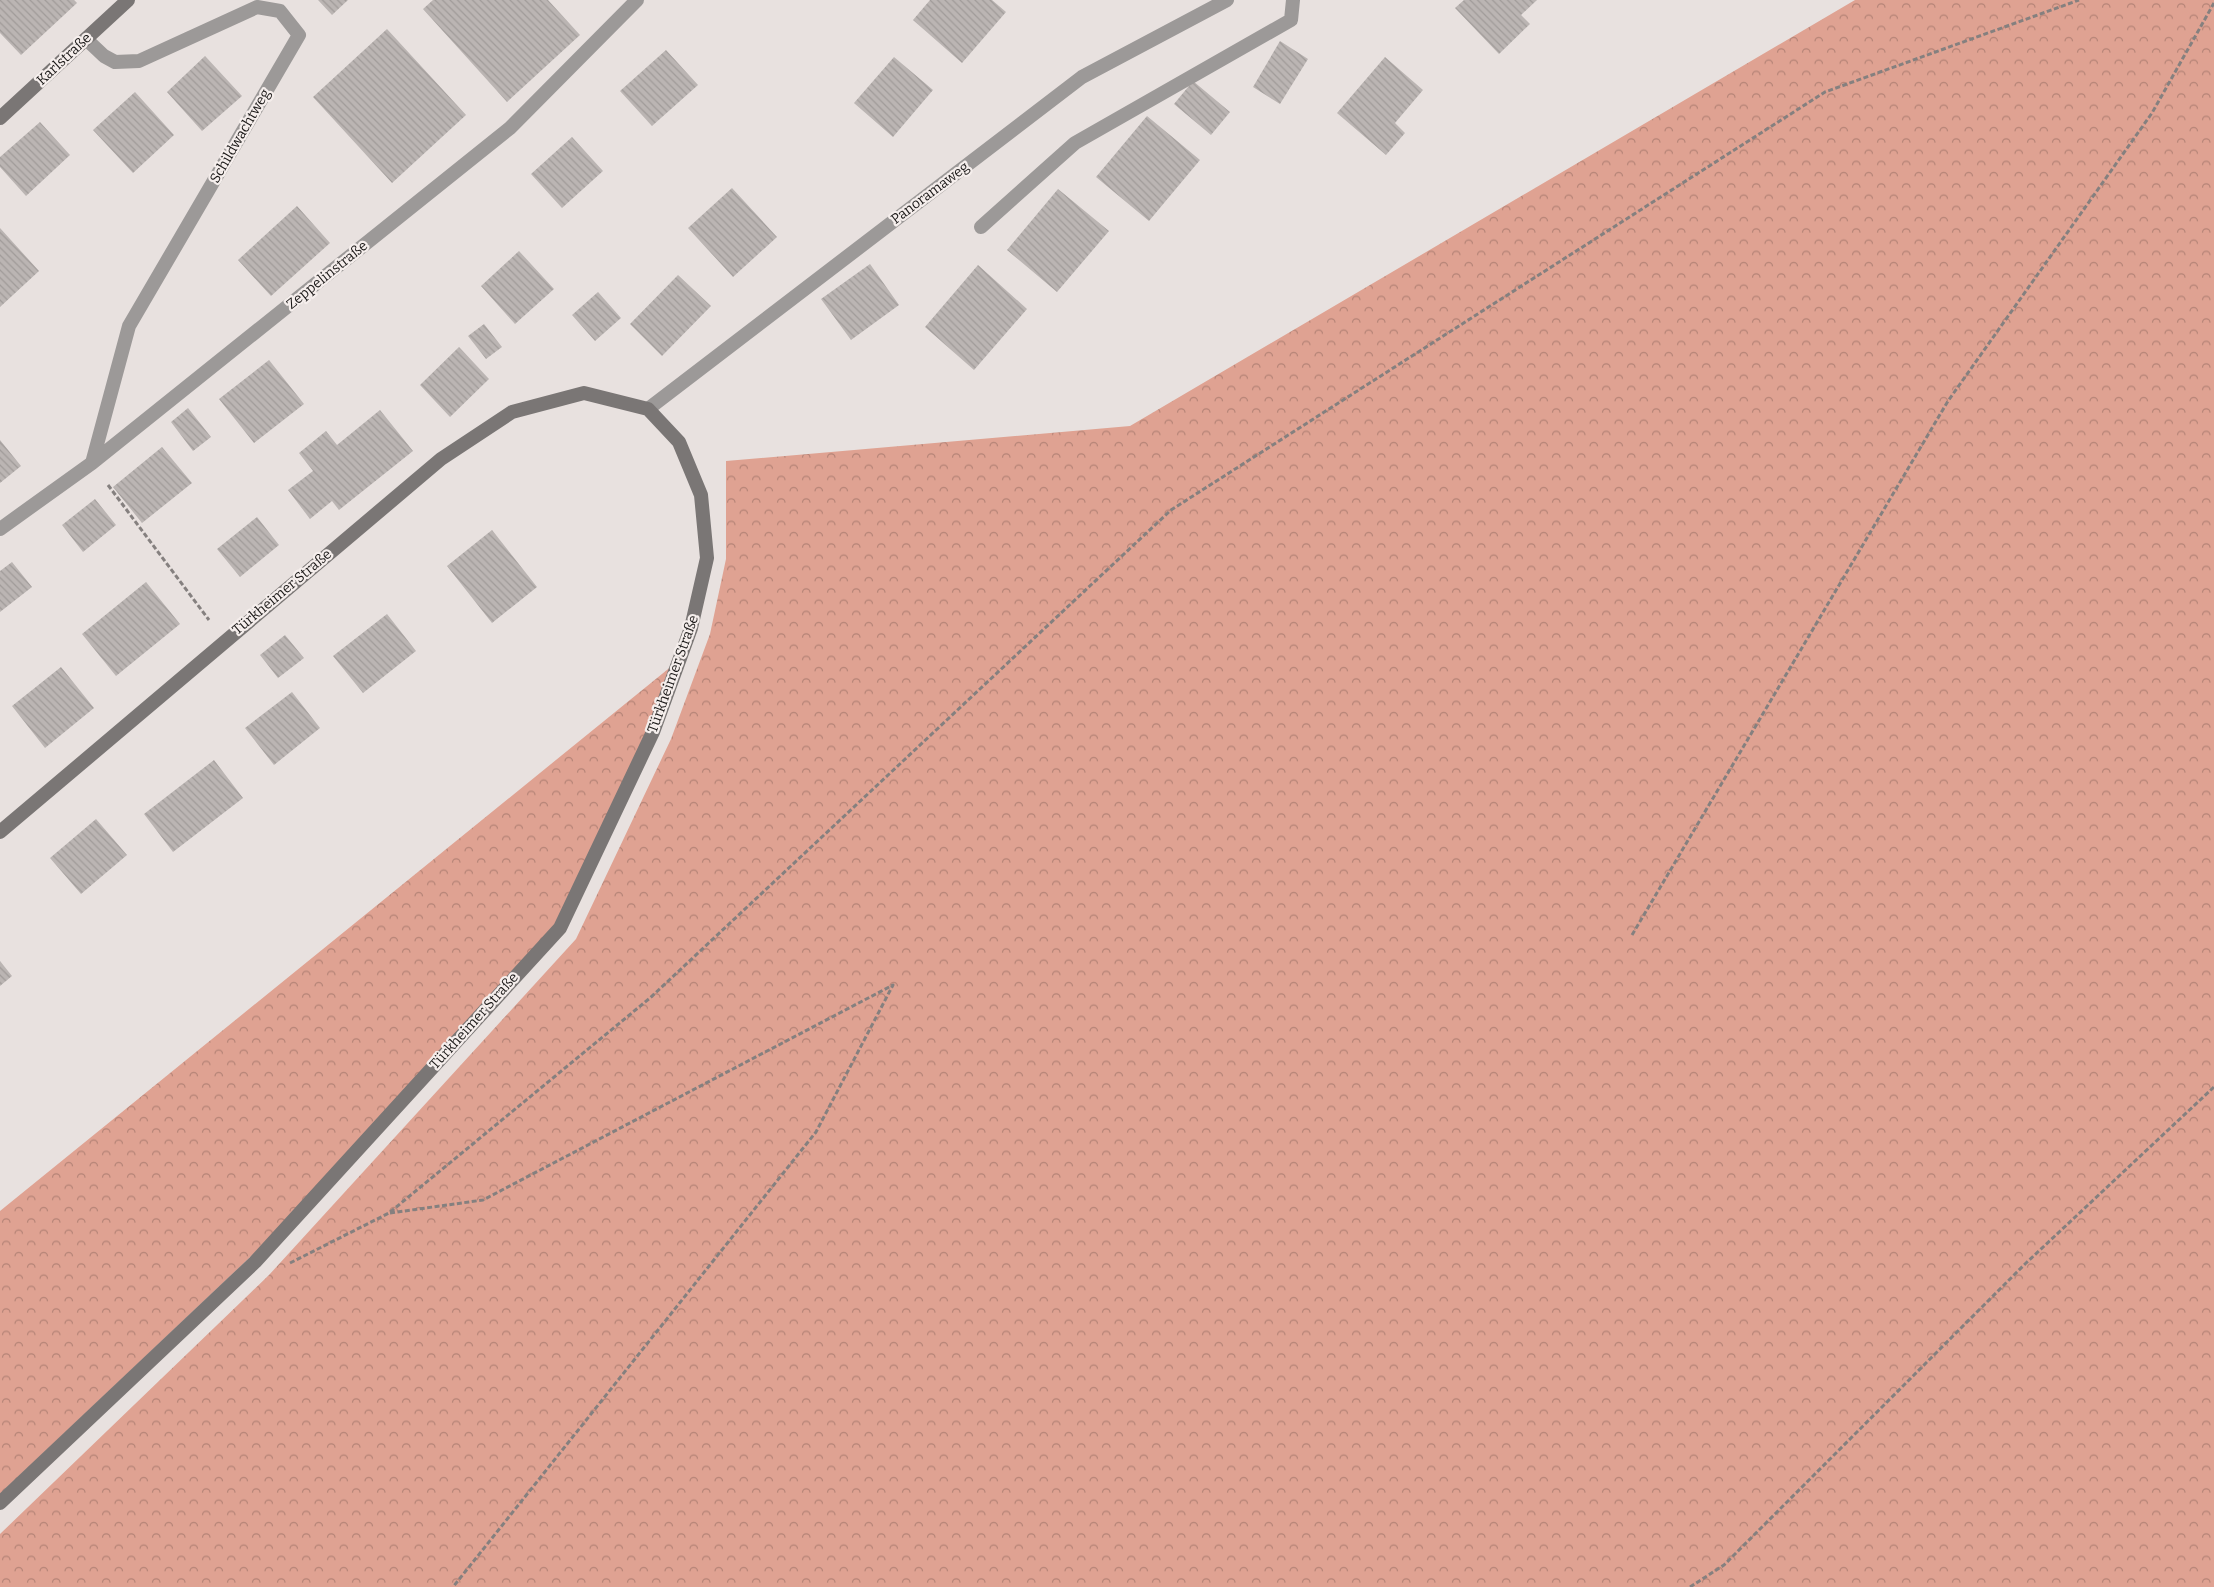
<svg xmlns="http://www.w3.org/2000/svg" width="2214" height="1587" font-family="Bitter,serif">
<defs>
<pattern id="forest-crowns" width="20" height="18" patternUnits="userSpaceOnUse" patternTransform="scale(1.25)"><rect width="20" height="18" fill="#dfa292"/><path d="M2 6a3 3 0 1 1 6 0M12 15a3 3 0 1 1 6 0" fill="none" stroke="#b48376"/></pattern>
<pattern id="building-back-hatch" width="6" height="6" patternUnits="userSpaceOnUse" patternTransform="scale(1.25)"><rect width="6" height="6" fill="#bbb5b3"/><path d="M-1 5l2 2M0 0l6 6M5-1l2 2" fill="none" stroke="#a09b99"/></pattern>
</defs>
<rect width="100%" height="100%" fill="#e8e1df"/>
<path fill="url(#forest-crowns)" d="M1855 0H2214V1587H0V1534L269 1275 576 939 671 739 710 634 726 559V461L1130 426Z
M678 661 567 918 264 1244 0 1494V1211Z"/>
<path fill="url(#building-back-hatch)" d="M0 0H74L77 3 21 55 0 33Z
M318 0H348L332 15Z
M433 0H548L580 35 507 102 423 9Z
M930 0H992L1006 12 962 63 913 20Z
M1464 0H1537L1521 15 1530 24 1499 54 1455 8Z
M387 29 466 115 392 183 313 97Z
M1280 41 1308 59 1280 104 1253 87Z
M666 50 698 85 652 126 620 91Z
M205 56 242 96 202 131 167 92Z
M894 57 933 90 893 137 854 103Z
M1385 57 1423 90 1395 123 1405 133 1386 155 1337 113Z
M1193 81 1230 112 1211 135 1174 104Z
M135 92 174 135 133 173 93 130Z
M1147 116 1200 160 1149 221 1096 177Z
M40 122 70 155 26 196 0 167V157Z
M572 137 603 171 562 208 531 174Z
M732 188 777 237 733 277 688 228Z
M1058 189 1109 231 1057 292 1007 250Z
M297 206 330 243 271 296 238 260Z
M0 228 39 271 0 307Z
M519 251 554 289 515 324 481 286Z
M870 264 899 305 851 340 821 299Z
M978 265 1027 309 974 370 925 327Z
M678 275 711 306 662 356 630 324Z
M598 292 621 318 595 341 572 315Z
M484 324 502 347 486 359 468 336Z
M459 347 489 379 450 417 420 385Z
M269 360 304 404 254 443 219 399Z
M188 408 211 437 193 451 171 422Z
M380 410 413 451 339 510 332 501 310 519 288 490 313 471 299 453 326 431 337 445Z
M0 440 21 466 0 483Z
M162 447 192 483 142 523 113 487Z
M95 499 116 525 83 552 62 525Z
M257 517 279 545 240 577 217 549Z
M492 530 537 587 492 623 447 566Z
M12 562 32 587 0 612V571Z
M146 582 180 624 116 676 82 634Z
M387 614 416 651 363 693 333 656Z
M285 635 304 658 278 678 260 655Z
M61 667 94 708 45 748 12 706Z
M292 692 320 728 274 765 245 728Z
M214 760 243 798 173 852 144 814Z
M96 819 127 855 81 894 50 858Z
M0 961 12 976 0 986Z"/>
<g fill="none" stroke-linecap="round" stroke-linejoin="round">
<path stroke="#85807f" stroke-width="3" stroke-dasharray="5 2.5" stroke-linecap="butt" d="M108 485 209 620
M1632 935 1948 401 2152 113 2214 3
M390 1213 483 1200 893 985 816 1132 453 1587
M290 1263 389 1213 650 998 1171 510 1825 92 2079 0
M1690 1587 1724 1565 2025 1264 2214 1087"/>
<path stroke="#9c9998" stroke-width="14" d="M981 227 1075 143 1291 20 1293 0"/>
<path stroke="#9c9998" stroke-width="14" d="M86 39 104 56 115 62 139 61 257 7 280 11 299 35 129 326 92 463
M648 409 1082 77 1227 0
M0 529 92 463 510 128 637 0"/>
<path stroke="#7a7675" stroke-width="14" d="M0 118 128 0
M0 832 441 459 512 412 584 393 648 409 679 442 701 495 707 558 691 628 653 732 560 928 255 1262 0 1503"/>
</g>
<g text-anchor="middle" dominant-baseline="central" stroke-width="4.5" stroke-linejoin="round" paint-order="stroke">
<g font-size="14" fill="#191716" stroke="#f5eeec">
<text transform="translate(64 59) rotate(-43)">Karlstraße</text>
<text transform="translate(240 136) rotate(-60)">Schildwachtweg</text>
<text transform="translate(930 193) rotate(-37)">Panoramaweg</text>
<text transform="translate(327 275) rotate(-39)">Zeppelinstraße</text>
<text transform="translate(282 592) rotate(-40)">Türkheimer Straße</text>
<text transform="translate(673 674) rotate(-70)">Türkheimer Straße</text>
<text transform="translate(474 1021) rotate(-48)">Türkheimer Straße</text>
</g>
</g>
</svg>
